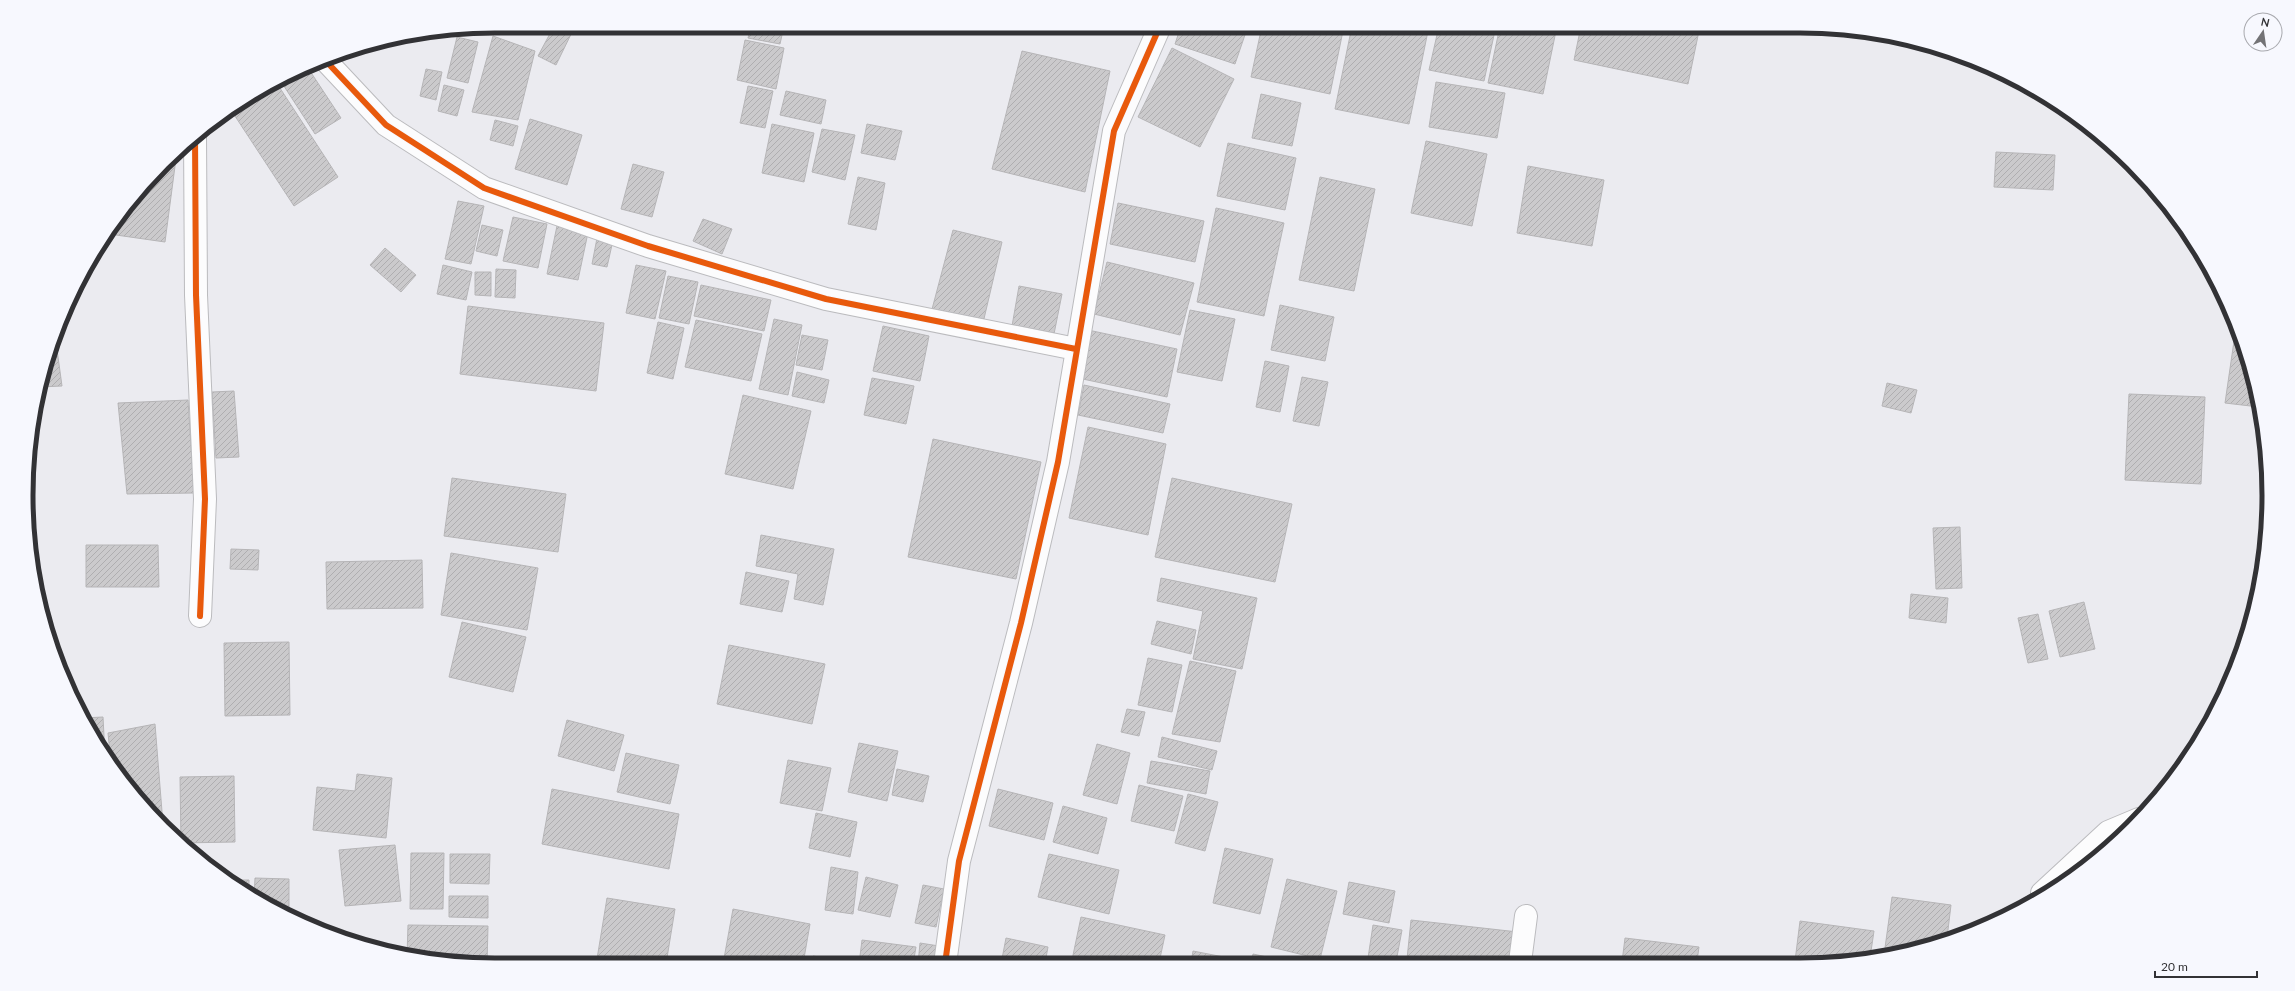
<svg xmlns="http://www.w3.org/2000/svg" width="2295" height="991" font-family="Lato,sans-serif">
<defs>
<pattern id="building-hatch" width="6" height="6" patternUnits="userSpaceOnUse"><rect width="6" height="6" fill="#cbcacc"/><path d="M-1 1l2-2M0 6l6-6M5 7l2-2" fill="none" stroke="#afaeb0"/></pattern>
</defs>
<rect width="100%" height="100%" fill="#ebebf0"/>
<path fill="url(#building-hatch)" stroke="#b6b5b7" d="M554 26H575L556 65 538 56Z
M751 26H784L780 44 748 38Z
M1181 26H1248L1235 64 1175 44Z
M1262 26H1344L1330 94 1251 77Z
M1352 26H1429L1409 124 1335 109Z
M1439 26H1496L1484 81 1429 70Z
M1500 26H1557L1543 94 1488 83Z
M1581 26H1700L1688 84 1574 60Z
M493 36 535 51 518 120 472 112Z
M457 37 478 42 468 83 447 78Z
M745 40 784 48 776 89 737 80Z
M1172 48 1234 79 1200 147 1138 117Z
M1022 51 1110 71 1085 192 992 169Z
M308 68 341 118 315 134 280 80Z
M426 69 442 72 436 100 420 96Z
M276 82 338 177 294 206 231 110Z
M1436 82 1505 93 1497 138 1429 127Z
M444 85 464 90 457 116 438 111Z
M748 86 773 91 765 128 740 123Z
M786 91 826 100 821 124 780 115Z
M1261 94 1301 103 1292 146 1252 138Z
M530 119 582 135 567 185 515 169Z
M495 120 518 126 513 146 490 140Z
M772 124 814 133 804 182 762 173Z
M867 124 902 131 895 160 861 153Z
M822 129 855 135 845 180 812 172Z
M1426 141 1487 154 1472 226 1411 213Z
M1228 143 1296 158 1285 210 1217 196Z
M177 151 165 242 116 235 119 219 142 186Z
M1996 152 2055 155 2053 190 1994 187Z
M633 164 664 172 652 217 621 209Z
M1528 166 1604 180 1592 246 1517 233Z
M858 177 885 183 876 230 848 224Z
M1320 177 1375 189 1354 291 1299 280Z
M458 201 484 206 471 264 445 259Z
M1118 203 1204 221 1195 262 1110 244Z
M1216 208 1284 223 1264 316 1197 302Z
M513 217 547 224 538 268 503 261Z
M703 219 732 229 722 254 693 241Z
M558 221 589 228 578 280 547 274Z
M482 225 503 230 497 256 476 251Z
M953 230 1002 242 983 323 931 313Z
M598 233 614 236 607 267 592 264Z
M385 248 416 275 401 292 370 265Z
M1107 262 1194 283 1180 335 1094 314Z
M443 265 472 272 466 300 437 294Z
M636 265 666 271 655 319 626 313Z
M496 269 516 270 515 298 495 297Z
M475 272H491V296L475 295Z
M668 276 698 282 689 324 659 318Z
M701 285 771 300 764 331 694 316Z
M1019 286 1062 294 1054 334 1012 326Z
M1280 305 1334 317 1325 361 1271 350Z
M468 306 604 323 596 391 460 374Z
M1190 310 1235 319 1222 381 1177 372Z
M774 319 802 325 788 395 759 389Z
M696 320 762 334 751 381 685 367Z
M658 322 684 328 673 379 647 373Z
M883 326 929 336 920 381 873 371Z
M1088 330 1177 349 1167 397 1078 378Z
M55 335 62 386 40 387 51 344Z
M802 335 828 340 822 370 796 365Z
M2234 341 2241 342 2253 374 2259 407 2225 403Z
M1265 361 1289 366 1280 412 1256 407Z
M797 372 829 380 824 403 792 396Z
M1302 377 1328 382 1319 426 1293 421Z
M872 378 914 386 906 424 864 415Z
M1887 383 1917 390 1911 413 1882 406Z
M1084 385 1170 404 1163 433 1078 415Z
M234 391 239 457 216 458 212 392Z
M2129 394 2205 397 2201 484 2125 480Z
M743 395 811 411 793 489 725 474Z
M188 400 194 493 127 494 118 403Z
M1088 427 1166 444 1148 535 1069 518Z
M933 439 1041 462 1016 579 908 557Z
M452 478 566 494 558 552 444 536Z
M1172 478 1292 504 1275 582 1155 557Z
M1960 527 1962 588 1936 589 1933 528Z
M761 535 834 549 823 605 794 599 798 574 756 566Z
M86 545H158L159 587H86Z
M231 549 259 550 258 570 230 569Z
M451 553 538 568 527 630 441 615Z
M422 560 423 608 327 609 326 562Z
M746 572 789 581 782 612 740 604Z
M1161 578 1257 598 1242 669 1193 659 1203 611 1157 601Z
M1911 594 1948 598 1946 623 1909 618Z
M2084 602 2095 649 2060 657 2049 611Z
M2038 614 2048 659 2028 663 2018 618Z
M1157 621 1196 630 1191 654 1151 644Z
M462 622 526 637 513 692 449 677Z
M289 642 290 715 225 716 224 643Z
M729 645 825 664 812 724 717 704Z
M1148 658 1182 665 1172 712 1138 705Z
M1190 661 1236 671 1220 742 1172 734Z
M1127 709 1145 712 1139 736 1121 732Z
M103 717 105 755 83 718Z
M567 720 624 735 614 771 558 756Z
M155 724 163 824 123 781 111 763 108 733Z
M1162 737 1217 751 1212 770 1158 757Z
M859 743 898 751 887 801 848 792Z
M1097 744 1130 753 1117 804 1083 795Z
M626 753 679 765 670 804 617 792Z
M788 760 831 768 822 811 780 803Z
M1151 761 1210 771 1206 794 1147 783Z
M897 769 929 776 923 802 892 795Z
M357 774 392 778 386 838 313 830 317 787 355 791Z
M234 776 235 842 181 843 180 777Z
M1139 785 1183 796 1174 831 1131 821Z
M552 789 679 814 669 869 542 844Z
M998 789 1053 803 1044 840 989 826Z
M1188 794 1218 802 1205 851 1175 843Z
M1063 806 1107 818 1098 854 1053 842Z
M816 813 857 822 850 857 809 848Z
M395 845 401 901 345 906 339 850Z
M1225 848 1273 859 1260 914 1213 903Z
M411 853H444L443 909H410Z
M450 854H490L489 884 450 883Z
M1049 854 1119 870 1109 914 1038 897Z
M831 867 858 872 853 914 825 910Z
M866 877 898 885 890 917 858 910Z
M255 878 289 879V915L254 898Z
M1287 879 1337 891 1320 959 1271 947Z
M230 880H249V894Z
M1349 882 1395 891 1389 923 1343 914Z
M923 885 944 889 936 927 915 923Z
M449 896H488V918L449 917Z
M1892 897 1951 905 1947 938 1884 955Z
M607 898 675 909 666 964 596 965Z
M733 909 810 924 803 964H723Z
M1081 917 1165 935 1159 963H1085L1072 960Z
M1411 920 1518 932 1514 962H1433L1407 959Z
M1800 921 1874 931 1870 958 1861 961H1795Z
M408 925 488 926 487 964 407 956Z
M1373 925 1402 930 1396 962 1368 958Z
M1006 938 1048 947 1045 963 1001 964Z
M1625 938 1699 947 1697 961 1622 962Z
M862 940 916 947 913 964H859Z
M920 943 939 946 937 964H918Z
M1193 951 1234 959 1233 963H1191Z
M1253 954 1295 963H1251Z
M813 956 837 960V964H812Z"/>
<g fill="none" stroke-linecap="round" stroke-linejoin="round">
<g stroke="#bbbbbe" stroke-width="24">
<path id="street" d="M325 60 386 125 484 188 648 246 826 299 1076 349
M195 136 196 295 205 499 200 616
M2042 893 2108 832 2139 819
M1520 962 1526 916
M945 964 959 861 1021 623 1058 462 1114 131 1160 26"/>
</g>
<use href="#street" stroke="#fcfcfd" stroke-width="22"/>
<g stroke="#f7f8fe" stroke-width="8">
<path id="cycleway" d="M325 60 386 125 484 188 648 246 826 299 1076 349
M195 136 196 295 205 499 200 616
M945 964 959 861 1021 623 1058 462 1114 131 1160 26"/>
</g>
<use href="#cycleway" stroke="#e8590c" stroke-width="6"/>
</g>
<path d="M0 0H2295V991H0ZM495 33H1800A462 462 0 0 1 2262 495V496A462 462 0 0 1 1800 958H495A462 462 0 0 1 33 496V495A462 462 0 0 1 495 33Z" fill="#f7f8fe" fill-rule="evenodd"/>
<path fill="none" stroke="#323235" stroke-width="5" d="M495 33H1800A462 462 0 0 1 2262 495V496A462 462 0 0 1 1800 958H495A462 462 0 0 1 33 496V495A462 462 0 0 1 495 33Z"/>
<g transform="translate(2263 32) rotate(13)"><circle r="19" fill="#f7f8fe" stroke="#a8a9ae"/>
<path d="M0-3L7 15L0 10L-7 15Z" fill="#737376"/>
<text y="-6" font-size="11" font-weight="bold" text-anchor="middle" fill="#323235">N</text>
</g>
<path d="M2155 971v6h102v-6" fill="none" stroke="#323235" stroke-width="2"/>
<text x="2161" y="971" font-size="12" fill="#323235" stroke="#f7f8fe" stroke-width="3" paint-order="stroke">20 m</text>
</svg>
